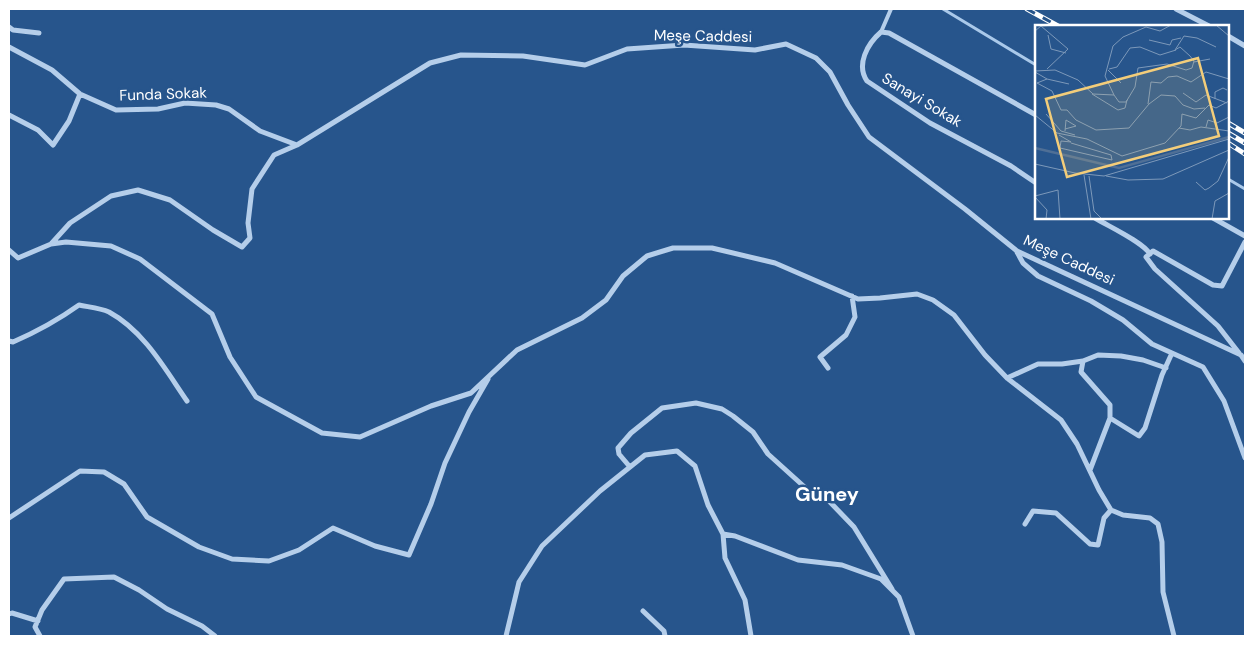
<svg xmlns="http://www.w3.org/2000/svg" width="1254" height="645" font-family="'DM Sans',sans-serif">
<rect width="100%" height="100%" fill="#27558c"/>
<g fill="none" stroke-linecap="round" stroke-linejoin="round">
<path stroke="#aac9ea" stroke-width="3" d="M943 9 1036 65
M1228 179 1245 189"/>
<path stroke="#b5ceea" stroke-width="4" d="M881 32 891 9"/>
<path stroke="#b5ceea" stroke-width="5" d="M1176 9 1209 26
M9 27 13 30 39 33
M1228 36 1245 46
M9 47 52 70 80 94 116 110 158 109 185 103 216 105 229 109 260 131 297 145
M9 115 38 130 53 145 69 121 80 94
M1036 115 889 33 881 32C867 44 856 65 867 81L930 123 1011 166 1036 183
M1095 218C1108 226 1143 242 1150 254
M1213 218 1245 236
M51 244 66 242 111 246 140 259 212 314 230 357 256 397 322 433 360 437 431 406 471 393 517 350 582 318 606 300 623 276 647 256 673 248H712L775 263 858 299 880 298 917 294 933 300 954 315 985 355 1007 378 1061 420 1077 444 1099 490 1111 510 1123 515 1150 518 1158 524 1162 542 1163 592 1174 636
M9 250 18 258 51 244 70 223 111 196 138 190 170 200 213 230 242 247 250 238 248 223 252 189 274 155 297 145 430 63 461 55 523 56 585 65 627 49 684 45 755 50 786 44 816 58 830 72 848 105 869 137 965 209 1017 251 1241 355 1245 361
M1017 252 1023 263 1038 276 1091 301 1123 320 1152 344 1203 367 1224 401 1245 458
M9 341 13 342C36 332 58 320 79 305 88 307 100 308 109 312 144 331 165 369 187 401
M1239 353 1218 326 1155 269 1146 257 1153 251 1213 285 1222 286 1245 242
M828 368 820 357 846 335 855 317 852 296
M1166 368 1143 360 1121 356 1098 355 1083 361 1081 372 1110 405V418L1139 436 1145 428 1162 375 1172 353
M1007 378 1038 364H1062L1083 361
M630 467 619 454 618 448 631 433 662 408 696 403 722 409 733 416 753 432 768 454 809 491 828 500 854 527 892 589
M1090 470 1110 418
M9 518 80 471 104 472 124 484 147 517 199 547 232 559 269 561 299 550 333 528 375 546 409 555 431 504 445 463 469 412 488 379
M1025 524 1033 511 1056 513 1090 544 1098 545 1104 518 1111 510
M643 611 664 631 665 636
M9 614 12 613 38 621
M40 636 35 627 42 610 64 579 114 577 139 590 167 609 202 626 215 636
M506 636 519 582 542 546 600 491 645 455 677 451 695 466 708 505 723 534
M751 636 745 600 725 558 723 534 735 536 798 560 842 565 881 579 899 597 913 636"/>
<g stroke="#fff" stroke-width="5">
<path id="rail" d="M1027 9 1058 26
M1228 123 1245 133
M1228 133 1245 143
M1228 143 1245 154"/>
</g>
<use href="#rail" stroke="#27558c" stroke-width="3" stroke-dasharray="9" stroke-linecap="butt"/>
</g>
<g text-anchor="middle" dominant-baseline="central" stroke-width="5" stroke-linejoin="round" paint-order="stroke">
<g font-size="15" fill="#fff" stroke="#27558c">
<text transform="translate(703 36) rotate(1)">Meşe Caddesi</text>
<text transform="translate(163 94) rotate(-2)">Funda Sokak</text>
<text transform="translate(922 100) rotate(31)">Sanayi Sokak</text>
<text transform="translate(1069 260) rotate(25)">Meşe Caddesi</text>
</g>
<g font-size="20" font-weight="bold" fill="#fff" stroke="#27558c">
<text x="827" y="494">Güney</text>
</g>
</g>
<g transform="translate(1035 25)">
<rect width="194" height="194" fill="#27558c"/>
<path fill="none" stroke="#4f6f96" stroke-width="2.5" d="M0 123 84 143 194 112"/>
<path fill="none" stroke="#7d99ba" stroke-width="1" d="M181 0 194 11M6 1 33 24 12 44M0 6 6 1 20 0M13 10 16 24 31 28M114 15 135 20 137 15 146 13M159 37 175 34M74 44 82 42 95 23 105 22 125 30 141 25M73 45 86 58M0 46 20 45 43 55 58 69 79 70 70 51 78 21 88 12 111 2 125 6 136 0M0 47 12 54 2 58 17 66 26 85H32L41 95 61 105 94 103 114 79 126 70 140 71 148 80 159 84 170 83M12 54 34 59M148 68 161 77 171 70 192 78M57 69 83 85 90 83 92 75M79 70 84 77H91L100 62 103 43 132 39 151 45 157 43 159 36 155 31 145 22 140 25 149 11 162 13 181 22M180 74V67L188 63 192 65M113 79 116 57 126 58 133 52 142 51 156 57 171 47 194 54M11 89 26 106 40 110M0 90 22 108 52 114 87 131 130 118 146 101 147 89 161 93 174 80 181 83 194 76M171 102 173 95 182 98 194 92M144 103 155 105 166 102 194 106M30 106 31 95 41 101 30 104M24 110 36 117 26 116 25 123 77 135 76 130 36 118M0 139 40 148 69 151 194 114M49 150 56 194M54 151 59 186 67 194M71 151 93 155 128 154 194 125M161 157 170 165 174 163 183 156 194 132M0 171 23 165 25 194M0 172 12 185 11 194M177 194 180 176 194 168"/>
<path fill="#f3cd7a" fill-opacity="0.15" stroke="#f3cd7a" stroke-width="2.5" d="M163 33 184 111 32 152 11 74Z"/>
<rect width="194" height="194" fill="none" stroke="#fff" stroke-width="2.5"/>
</g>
<rect width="1254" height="645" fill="none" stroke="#ffffff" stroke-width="20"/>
</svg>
